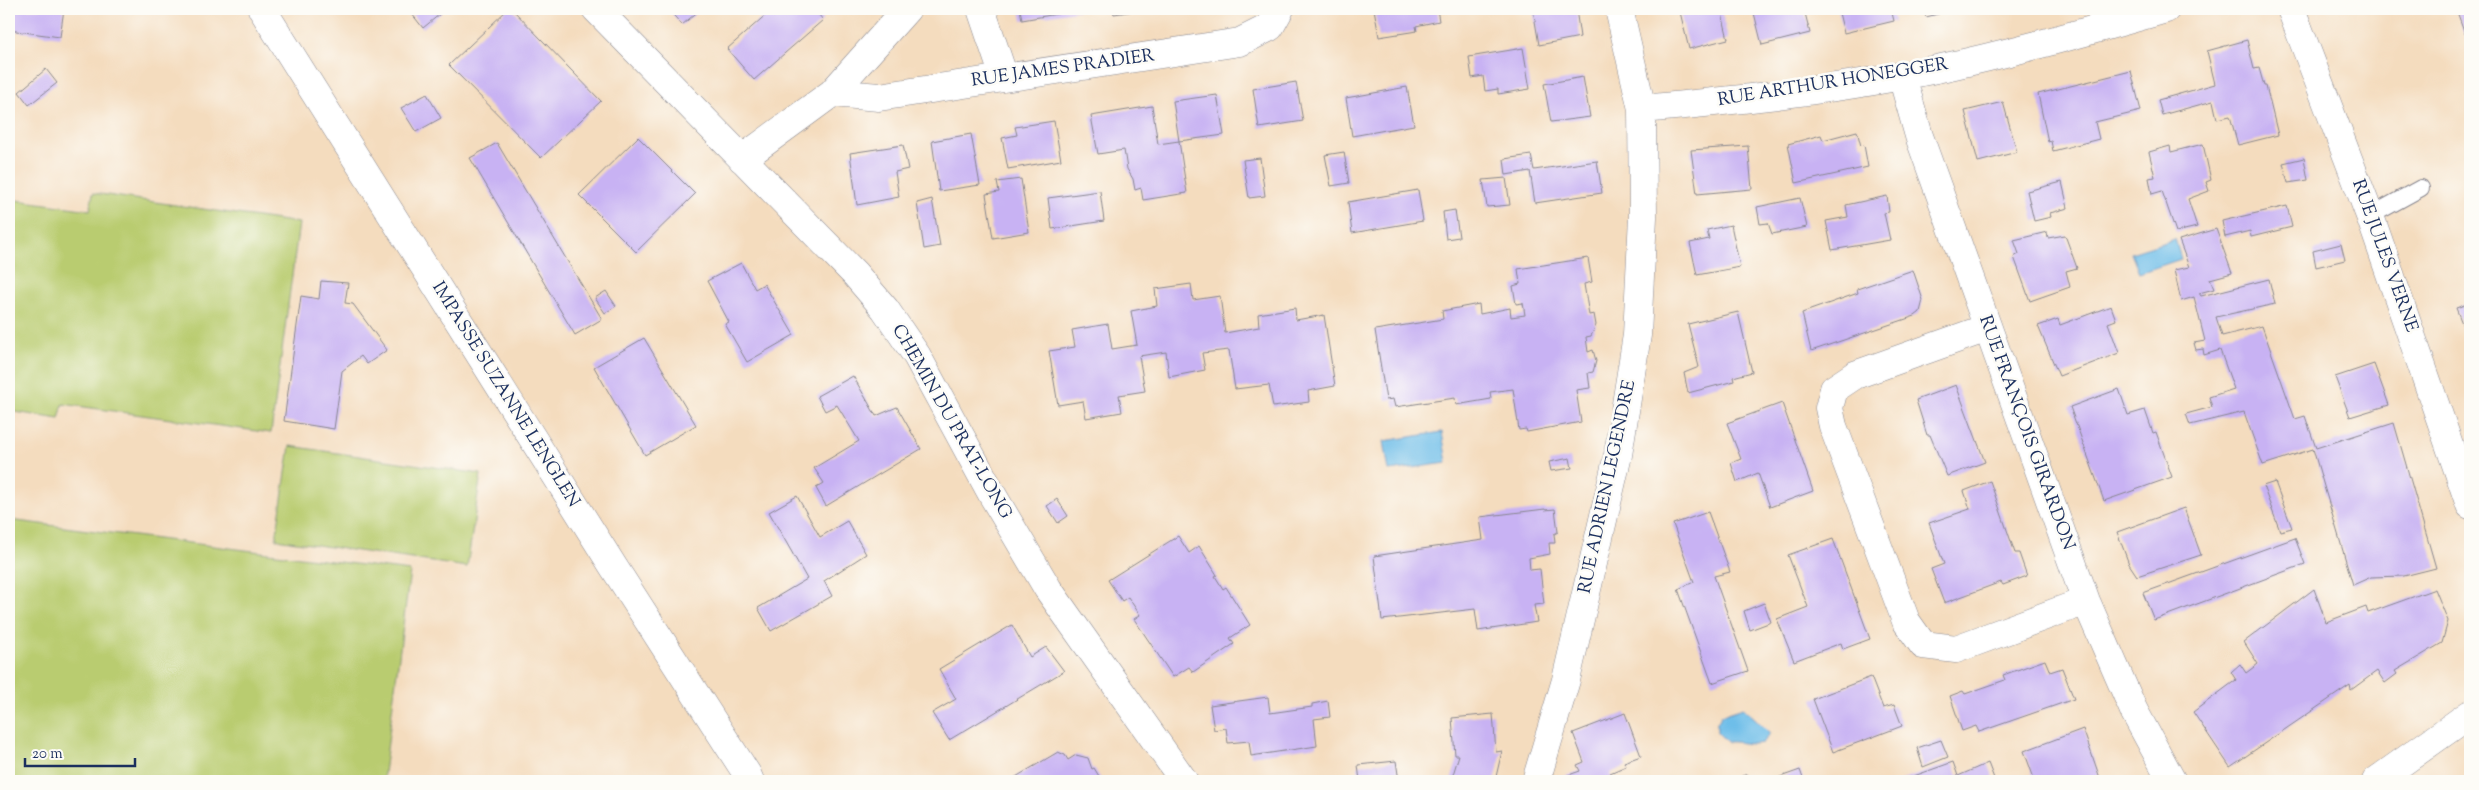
<svg xmlns="http://www.w3.org/2000/svg" width="2479" height="790" font-family="'Sorts Mill Goudy',serif">
<rect width="100%" height="100%" fill="#fdfcf7"/>
<filter id="ink" filterUnits="userSpaceOnUse"><feTurbulence type="fractalNoise" baseFrequency=".02" numOctaves="2"/><feDisplacementMap in="SourceGraphic" scale="10" xChannelSelector="R" yChannelSelector="G"/><feConvolveMatrix kernelMatrix="1 2 1 2 8 2 1 2 1" color-interpolation-filters="sRGB"/></filter>
<filter id="wash" filterUnits="userSpaceOnUse"><feTurbulence type="fractalNoise" baseFrequency=".0096" numOctaves="4" result="noise"/><feDisplacementMap in="SourceGraphic" scale="20" xChannelSelector="R" yChannelSelector="G"/><feGaussianBlur stdDeviation="1.12" result="paint"/><feColorMatrix in="noise" values="0 0 0 0 0 0 0 0 0 0 0 0 0 0 0 0 0 1.4 0 .05"/><feComposite in="paint" operator="in"/></filter>
<g filter="url(#wash)">
<rect width="100%" height="100%" fill="#f4dcbe"/>
<path fill="#b9cc70" stroke="#6a7e67" d="M93 193 299 223 271 433 63 404 59 419 9 411V199L90 210Z
M290 446 481 474 467 567 276 539Z
M9 520 410 571 383 781H9Z"/>
<path fill="#6ebee9" stroke="#4476a4" d="M2175 239 2181 259 2139 273 2131 253Z
M1442 432 1447 463 1389 471 1384 441Z
M1743 708C1753 716 1761 724 1770 733L1762 743C1747 746 1742 741 1727 742L1717 732V723L1722 715Z"/>
<g id="blocks">
<path fill="#c8b2f3" d="M9 9H64L60 37 9 30Z
M408 9H446L423 28Z
M508 9H512L601 101 541 158 449 65Z
M668 9H701L682 25Z
M781 9H814L823 20 754 80 727 49 769 12 772 17Z
M1020 9H1080V10L1022 20Z
M1112 9H1142V10L1114 14Z
M1374 9H1437L1439 21 1416 26 1417 31 1379 37Z
M1533 9H1576L1580 37 1539 45Z
M1693 9H1721L1728 39 1689 49 1680 12Z
M1753 9H1804L1810 33 1762 45Z
M1838 9H1891L1894 21 1844 33Z
M1923 9H1957L1926 17Z
M2456 9H2470V47Z
M2247 40 2254 69 2259 68 2264 86H2266L2278 135 2238 145 2230 116 2217 119 2213 101 2162 115 2158 100 2215 84 2207 51Z
M1523 48 1530 89 1498 94V89L1485 91 1483 76 1472 78 1469 57Z
M46 69 57 83 29 105 19 92Z
M2131 71 2141 111 2095 122 2099 139 2053 151 2051 141 2048 142 2038 94Z
M1583 77 1590 117 1551 122 1544 84Z
M1296 82 1303 121 1259 128 1253 89Z
M1407 87 1414 125 1352 136 1346 98Z
M427 94 441 118 416 132 401 108Z
M1217 95 1224 135 1179 141 1173 101Z
M2003 102 2017 152 1978 162 1965 111Z
M1152 106 1158 144 1179 141 1187 193 1143 200 1141 188 1135 190 1133 179 1127 169 1124 150 1098 154 1091 116Z
M1054 121 1061 160 1008 169 1002 138 1017 135 1015 127Z
M1857 131 1861 146 1864 145 1868 167 1796 183 1788 144 1821 135 1823 140Z
M971 134 980 185 939 191 932 141Z
M638 137 695 194 636 252 579 195Z
M497 143 602 319 575 335 470 158Z
M2203 144 2211 180 2206 182 2209 191 2188 199 2197 227 2176 232 2162 191 2152 194 2149 178 2155 177 2149 152 2170 146 2171 152Z
M903 145 908 169 895 172 899 197 857 205 850 153Z
M1748 146 1752 189 1697 194 1691 150Z
M1344 152 1349 183 1331 186 1325 155Z
M1531 155 1534 170 1597 161 1602 193 1535 203 1530 171 1506 175 1504 159Z
M1260 158 1265 196 1249 198 1243 160Z
M2304 158 2308 180 2288 183 2283 163Z
M1506 178 1510 205 1487 207 1483 180Z
M1021 179 1029 232 993 238 986 194 999 192 997 182Z
M2062 182 2068 208 2050 213 2051 217 2034 221 2027 191Z
M1418 190 1423 221 1352 233 1348 202Z
M1100 191 1104 221 1052 229 1048 198Z
M1887 196 1889 212 1884 213 1890 240 1832 250 1826 221 1848 217 1846 205Z
M1800 198 1807 227 1772 234 1768 223 1760 224 1757 207Z
M932 199 940 246 924 249 917 203Z
M2287 206 2292 227 2251 237 2250 231 2225 237 2222 221Z
M1455 210 1459 237 1446 239 1443 212Z
M1731 225 1740 267 1697 275 1690 243 1709 239 1707 230Z
M2216 229 2232 273 2210 279 2214 289 2199 293 2201 296 2269 279 2275 304 2216 317 2222 336 2262 326 2295 419 2305 416 2316 448 2394 423 2436 568 2404 576 2371 577 2353 585 2313 449 2263 465 2244 412 2190 425 2186 414 2212 407 2209 397 2234 389 2220 350 2204 355 2203 349 2196 350 2194 343 2205 341 2194 297 2181 301 2174 270 2189 267 2179 240Z
M2047 232 2048 238 2065 235 2077 268 2066 271 2070 287 2030 301 2014 257 2019 254 2014 240Z
M2341 244 2345 260 2316 267 2313 251Z
M1588 258 1592 282 1584 284 1589 315 1594 314 1596 325 1591 336 1586 337 1588 352 1593 350 1596 361 1593 372 1588 373 1590 388 1576 390 1581 422 1527 432 1526 429 1519 430 1513 389 1490 392 1491 399 1456 405 1455 398 1395 407 1393 399 1386 400 1375 330 1443 319 1442 311 1479 304 1480 314 1510 308 1511 317 1525 315 1523 303 1516 304 1513 286 1520 284 1518 269Z
M741 263 755 289 764 284 794 335 747 362 725 324 729 322 707 281Z
M1913 270 1923 300 1920 312 1915 316 1811 351 1802 313 1858 293 1857 289Z
M321 281 348 283 345 303 353 304 387 350 367 364 361 356 342 371 334 429 284 421 301 296 319 299Z
M1191 284 1193 300 1220 296 1225 333 1259 327 1258 314 1295 308 1296 320 1324 315 1335 386 1308 391 1309 402 1273 407 1269 385 1235 389 1229 350 1202 353 1205 370 1169 377 1166 352 1139 356 1145 391 1119 395 1122 412 1086 418 1083 401 1058 405 1049 351 1075 347 1072 330 1108 324 1112 349 1137 345 1131 311 1157 306 1155 289Z
M606 291 616 306 605 313 595 298Z
M2470 303V344L2456 308Z
M2111 306 2116 320 2108 323 2119 353 2059 376 2038 326 2058 319 2060 325Z
M1738 312 1752 372 1733 377 1734 381 1688 393 1684 373 1699 367 1688 324Z
M644 338 696 425 645 455 594 367Z
M2374 364 2389 405 2350 417 2335 377Z
M853 376 876 416 897 407 921 449 826 506 816 488 824 483 814 468 859 441 837 405 825 411 817 396Z
M1956 385 1985 462 1947 476 1930 435H1927L1916 400Z
M2119 389 2128 415 2145 410 2153 433 2156 432 2172 477 2104 501 2070 407Z
M1782 403 1813 491 1770 507 1758 473 1737 482 1731 463 1741 459 1727 423Z
M1570 458 1572 468 1551 471 1549 462Z
M1990 481 2015 553H2019L2027 576 2003 585 2001 582 1944 603 1931 569 1944 564 1929 523 1970 509 1964 491Z
M2275 482 2292 528 2280 531 2263 486Z
M797 496 820 537 847 521 866 554 824 581 832 596 771 631 758 608 807 579 769 512Z
M1057 499 1068 516 1058 523 1047 506Z
M2184 508 2201 555 2137 576 2129 564 2117 532Z
M1545 509V510L1555 509 1558 532 1554 534 1555 543H1549L1550 554 1529 558 1530 570 1540 569 1544 604 1534 605 1537 622 1478 631 1475 609 1382 620 1374 556 1483 540 1480 517Z
M1708 512 1730 572 1714 576 1748 671 1712 683 1678 589 1694 582 1673 524Z
M1178 536 1189 553 1199 546 1217 575 1215 576 1223 589 1226 587 1250 625 1230 638 1234 644 1193 672 1189 667 1173 677 1134 619 1140 615 1128 597 1122 601 1108 580Z
M2295 538 2305 564 2154 620 2143 593Z
M1833 539 1870 639 1843 649 1841 643 1794 661 1777 619 1808 607 1788 555Z
M2314 589 2326 622 2366 607 2368 613 2435 589 2448 621 2442 643 2395 671 2397 674 2385 683 2377 671 2351 690 2350 685 2230 767 2193 712 2236 680 2231 672 2240 664 2246 673 2258 664 2244 642Z
M1764 603 1771 622 1750 630 1744 611Z
M1012 625 1030 657 1046 647 1064 671 949 740 932 713 956 699 939 669Z
M2045 660 2050 672 2062 668 2074 699 1979 732 1976 726 1962 731 1950 696 1963 691 1965 694 2005 680 2003 675Z
M1871 677 1883 708 1894 705 1902 726 1833 752 1813 699Z
M1268 697 1270 713 1312 707V704L1328 701 1330 717 1314 719 1317 746 1251 756 1249 741 1228 743 1226 728 1214 730 1210 705Z
M1625 713 1641 756 1624 762 1626 766 1610 773 1612 781H1562L1563 777 1580 771 1577 765 1584 762 1573 733Z
M1493 714 1496 752 1502 751 1495 781H1451L1459 755H1455L1452 718Z
M2083 729 2101 781H2035L2024 751Z
M1941 740 1948 757 1923 767 1917 748Z
M1058 752 1065 755 1068 760 1076 755 1088 758 1092 769 1094 768 1102 781H1009Z
M1396 761 1399 781H1360L1358 765Z
M1953 762 1958 776 1988 763 1995 781H1900Z
M1800 770 1804 781H1769Z
M1747 774 1755 781H1730Z"/>
</g>
</g>
<g filter="url(#ink)">
<use href="#blocks" fill-opacity="0" stroke="#88868e" stroke-width="1"/>
<g fill="none" stroke-linecap="round" stroke-linejoin="round">
<g stroke="#88868e" stroke-width="18">
<path id="service" d="M2370 216 2421 188"/>
</g>
<g stroke="#88868e" stroke-width="29">
<path id="minor" d="M262 9 613 566 747 774 750 781
M596 9 855 274 885 309 917 356 993 496 1048 589 1184 781
M981 9 1004 77
M2291 9 2370 216 2470 505
M1902 76 1919 136 2086 601 2134 711 2172 781
M832 93 879 97 1240 42 1270 27 1280 9
M1642 109C1729 101 1816 92 1902 76 1991 59 2079 34 2166 9
M742 159 832 93 907 9
M1987 328 1855 375 1834 389 1829 408 1833 426 1906 621 1923 645 1956 649 2086 601
M1536 781 1566 680 1618 455 1637 335 1643 217 1642 109 1619 9"/>
</g>
<g stroke="#88868e" stroke-width="29">
<path id="primary" d="M2376 781 2470 714"/>
</g>
<use href="#service" stroke="#fff" stroke-width="16"/>
<use href="#minor" stroke="#fff" stroke-width="28"/>
<use href="#primary" stroke="#fff" stroke-width="28"/>
</g>
</g>
<g text-anchor="middle" dominant-baseline="central" stroke-width="5" stroke-linejoin="round" paint-order="stroke">
<g font-size="18" fill="#1b2f5e" stroke="#fdfcf7">
<text transform="translate(1063 69) rotate(-8)">RUE JAMES PRADIER</text>
<text transform="translate(1833 83) rotate(-9)">RUE ARTHUR HONEGGER</text>
<text transform="translate(2384 256) rotate(70)">RUE JULES VERNE</text>
<text transform="translate(505 395) rotate(58)">IMPASSE SUZANNE LENGLEN</text>
<text transform="translate(951 422) rotate(60)">CHEMIN DU PRAT-LONG</text>
<text transform="translate(2026 433) rotate(70)">RUE FRANÇOIS GIRARDON</text>
<text transform="translate(1608 487) rotate(-78)">RUE ADRIEN LEGENDRE</text>
</g>
</g>
<rect width="2479" height="790" fill="none" stroke="#fdfcf7" stroke-width="30"/>
<path d="M25 758v8h110v-8" fill="none" stroke="#1b2f5e" stroke-width="2.5"/>
<text x="32" y="758" font-size="15" fill="#1b2f5e" stroke="#fdfcf7" stroke-width="4" paint-order="stroke">20 m</text>
</svg>
